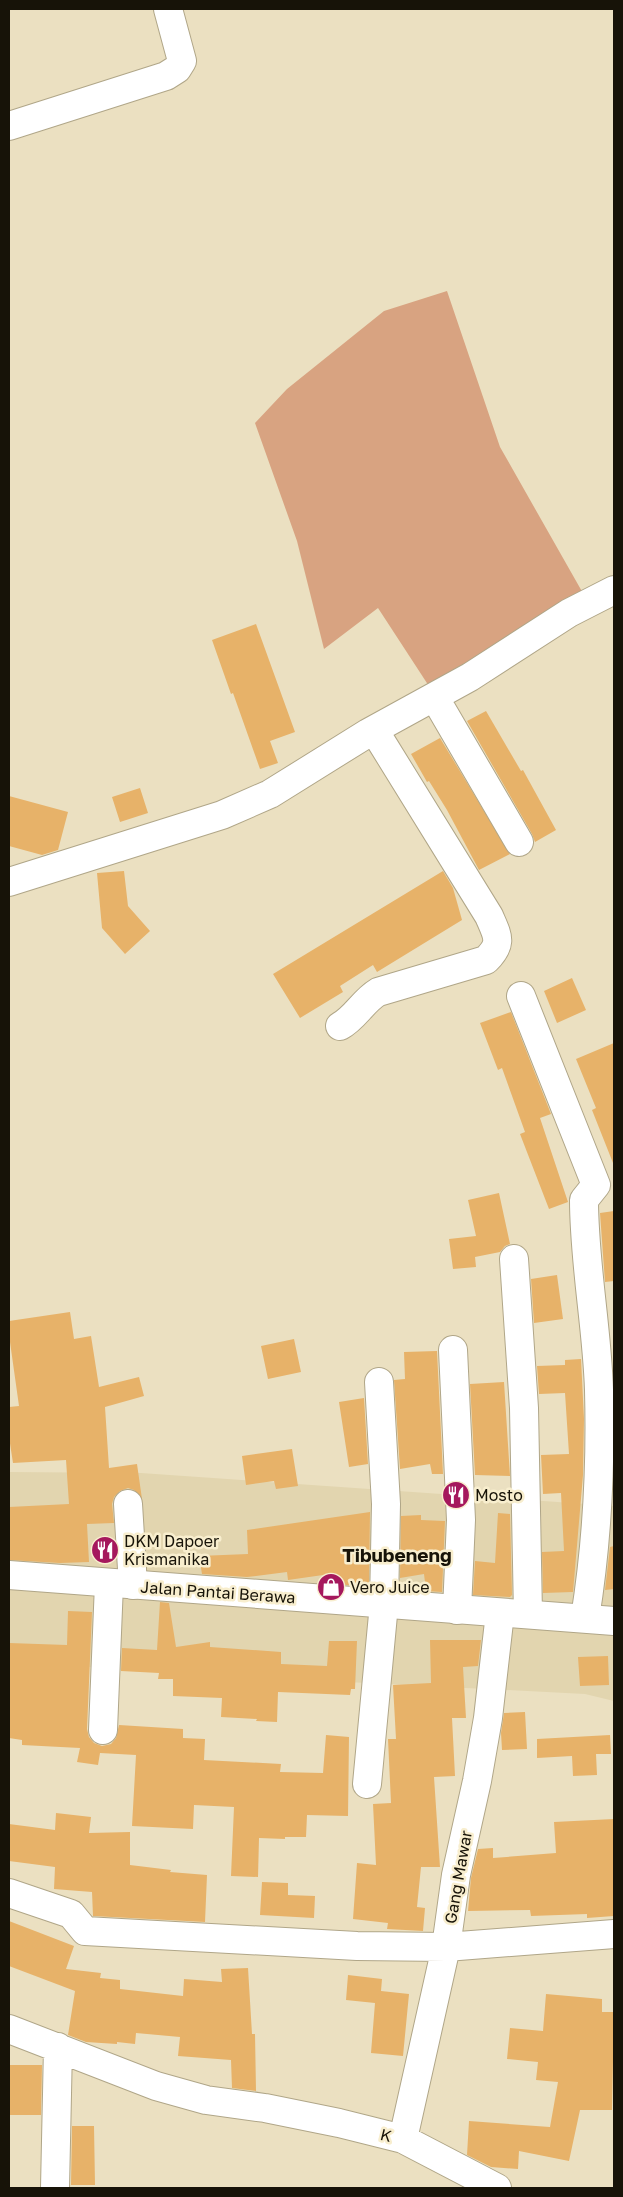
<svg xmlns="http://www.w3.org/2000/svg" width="623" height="2197" font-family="'Golos Text',sans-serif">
<rect width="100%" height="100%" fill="#ebe0c1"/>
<path fill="#e2d5af" d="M9 1472 141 1473 614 1506V1701L585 1694 113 1670 9 1657Z"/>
<path fill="#d8a381" d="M447 291 500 447 584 595 438 700 378 608 324 649 297 541 255 423 287 389 384 311Z"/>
<path fill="#e7b269" d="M256 624 295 732 270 741 278 763 260 769 233 693 231 694 212 640Z
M486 711 521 771 523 770 556 830 535 842 532 834 467 721Z
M440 738 510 854 479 870 447 810 429 781 427 782 411 754Z
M140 788 148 813 120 822 112 797Z
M9 796 68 812 58 850 42 855 9 846Z
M124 871 128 906 150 931 125 954 102 928 97 873Z
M443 871 453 888 462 920 377 972 373 965 340 986 343 992 300 1018 273 974Z
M572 978 586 1010 557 1023 544 991Z
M511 1012 551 1114 540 1118 568 1202 549 1209 520 1134 525 1132 502 1068 498 1070 480 1023Z
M614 1043V1163H613L592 1110 596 1108 576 1059Z
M499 1193 510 1244 505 1246 500 1252 475 1257 476 1267 453 1269 449 1239 476 1236 468 1200Z
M614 1211V1281L605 1282 600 1213Z
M557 1275 563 1319 534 1323 531 1279Z
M70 1312 74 1339 91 1336 99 1387 139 1377 144 1396 105 1407 109 1468 137 1464 142 1499 134 1490 128 1488 120 1491 114 1497 112 1504 114 1523 87 1524 89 1562 60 1563 9 1560V1507L69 1504 66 1460 13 1463 9 1437V1407L19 1406 9 1335V1321Z
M294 1339 301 1372 268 1379 261 1346Z
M437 1351 443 1474H432L430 1464 400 1469 394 1380 405 1379 404 1352Z
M581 1359 584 1419 583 1475 573 1592 543 1593 542 1552 564 1551 561 1493 543 1494 541 1455 569 1454 565 1393 539 1394 537 1366 565 1365V1360Z
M504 1382 510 1476 475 1475 470 1384Z
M364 1398 368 1464 349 1467 339 1402Z
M292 1449 298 1486 276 1489 274 1481 246 1485 242 1456Z
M370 1512 369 1584 357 1586 325 1583 323 1575 288 1580 287 1572 247 1577 202 1574 199 1556 248 1554 247 1530Z
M498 1513 510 1514 512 1595 510 1597 473 1595 475 1561 495 1563Z
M421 1515V1520L445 1521 442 1592 426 1591 424 1574 400 1578 401 1516Z
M614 1546V1589L605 1590 610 1547Z
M160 1602 169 1603 176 1647 210 1642V1647L281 1652V1664L327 1666 329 1641H357L355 1689H351L350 1695 278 1692 277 1722 256 1721 257 1719 221 1717 222 1698 173 1696V1679H158L159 1673 121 1671 122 1648 157 1650Z
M68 1611 92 1612 87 1729 89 1737 94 1743 102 1746 111 1744 116 1738 119 1725 183 1729V1738L205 1739 204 1760 281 1764 280 1772 323 1773 326 1735 349 1737 348 1816 307 1815 306 1837H285V1839L259 1838 258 1877 231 1876 234 1807 194 1805 193 1829 132 1826 136 1755 100 1753 98 1765 77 1762 80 1748 22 1745V1740L9 1738V1643L67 1645Z
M430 1640H481L478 1666 463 1667 466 1718H452L455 1776 434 1777 440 1867H421L417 1907 425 1908 423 1931 387 1929 388 1923 353 1919 357 1863 376 1865 373 1804 391 1803 388 1739H396L393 1685 431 1683Z
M608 1656 609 1685 580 1686 578 1657Z
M525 1712 527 1749 502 1750 501 1733 504 1713Z
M610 1735 611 1754H596L597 1775 573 1776 572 1756 537 1758V1739Z
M56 1813 91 1817 89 1833 130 1832V1865L171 1870 170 1872 207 1875 205 1922 93 1916 92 1892 54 1889 55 1867 9 1861V1824L55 1830Z
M614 1819V1916L587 1918V1914L531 1916 530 1910 468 1911 471 1878 478 1849 493 1848V1858L556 1853 554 1822Z
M262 1882 288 1883V1895L315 1896 314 1918 260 1915Z
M9 1921 74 1946 66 1969 101 1973 100 1978 120 1980V1989L183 1996 184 1979 222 1982 221 1969 248 1968 252 2034H255L256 2091 232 2088 231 2060 178 2056 180 2037 136 2033 135 2044 117 2042V2044L86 2042 68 2035 75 1991 9 1966Z
M348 1975 382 1979 381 1991 409 1994 403 2056 371 2053 375 2003 346 2000Z
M546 1994 602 1999V2012H614L612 2110H580L569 2161 519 2151 518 2169 491 2167 467 2155 469 2121 550 2127 558 2082 536 2080 538 2062 507 2059 510 2028 543 2031Z
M9 2065H42L41 2115H9Z
M72 2126H94L95 2185H71Z"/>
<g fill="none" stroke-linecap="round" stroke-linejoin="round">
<g stroke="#b0a688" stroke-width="30">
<path id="street" d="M9 126 166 76 177 69 182 61 168 9
M435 698 519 842
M9 882 222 815 270 794 368 733 470 677 569 613 614 590
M521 996 596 1185 584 1200C584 1263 597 1327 599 1390 601 1466 597 1543 585 1618
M340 1026C355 1018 363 1001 378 992L486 960C503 943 498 937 489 916L374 730
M514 1259 524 1408 528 1614
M453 1350 461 1520 457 1610
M128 1504 133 1585
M103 1730 109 1584
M367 1784 384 1604 386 1504 379 1382
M9 1893 71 1914 85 1931 357 1946 446 1947 614 1934
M9 2029 156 2086 206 2100 265 2108 339 2123 403 2139 497 2188
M403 2139 446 1947 456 1875 477 1781 488 1718 500 1613
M55 2188 58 2047"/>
</g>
<g stroke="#b0a688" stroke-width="30">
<path id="secondary" d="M9 1575 614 1621"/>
</g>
<use href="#street" stroke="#fff" stroke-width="28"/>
<use href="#secondary" stroke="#fff" stroke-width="28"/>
</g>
<defs>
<g id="restaurant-disc" transform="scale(1.4375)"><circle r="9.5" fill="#a5185d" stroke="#f8eece"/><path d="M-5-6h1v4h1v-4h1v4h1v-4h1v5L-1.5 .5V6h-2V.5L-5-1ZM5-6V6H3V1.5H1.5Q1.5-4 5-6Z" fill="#fff"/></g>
<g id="shop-disc" transform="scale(1.4375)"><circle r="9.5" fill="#a5185d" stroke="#f8eece"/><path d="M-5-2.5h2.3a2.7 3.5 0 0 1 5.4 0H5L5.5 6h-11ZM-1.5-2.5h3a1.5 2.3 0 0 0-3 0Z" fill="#fff"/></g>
</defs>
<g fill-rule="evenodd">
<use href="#restaurant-disc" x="456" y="1495"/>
<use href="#restaurant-disc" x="105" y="1550"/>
<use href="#shop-disc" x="331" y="1587"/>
</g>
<g text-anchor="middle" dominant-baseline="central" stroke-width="5" stroke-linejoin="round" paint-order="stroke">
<g font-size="16" fill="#171308" stroke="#f8eece" text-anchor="start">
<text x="475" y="1495">Mosto</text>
<text x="124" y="1541">DKM Dapoer<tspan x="124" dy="18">Krismanika</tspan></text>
<text x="350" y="1587">Vero Juice</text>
</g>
<g font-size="16" fill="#171308" stroke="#f8eece">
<text transform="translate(218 1592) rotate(4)">Jalan Pantai Berawa</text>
<text transform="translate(458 1877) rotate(-80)">Gang Mawar</text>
<text transform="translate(386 2135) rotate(14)">K</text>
</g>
<g font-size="19" font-weight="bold" fill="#171308" stroke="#f8eece">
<text x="397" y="1554">Tibubeneng</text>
</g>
</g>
<rect width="623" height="2197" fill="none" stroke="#171308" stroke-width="20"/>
</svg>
